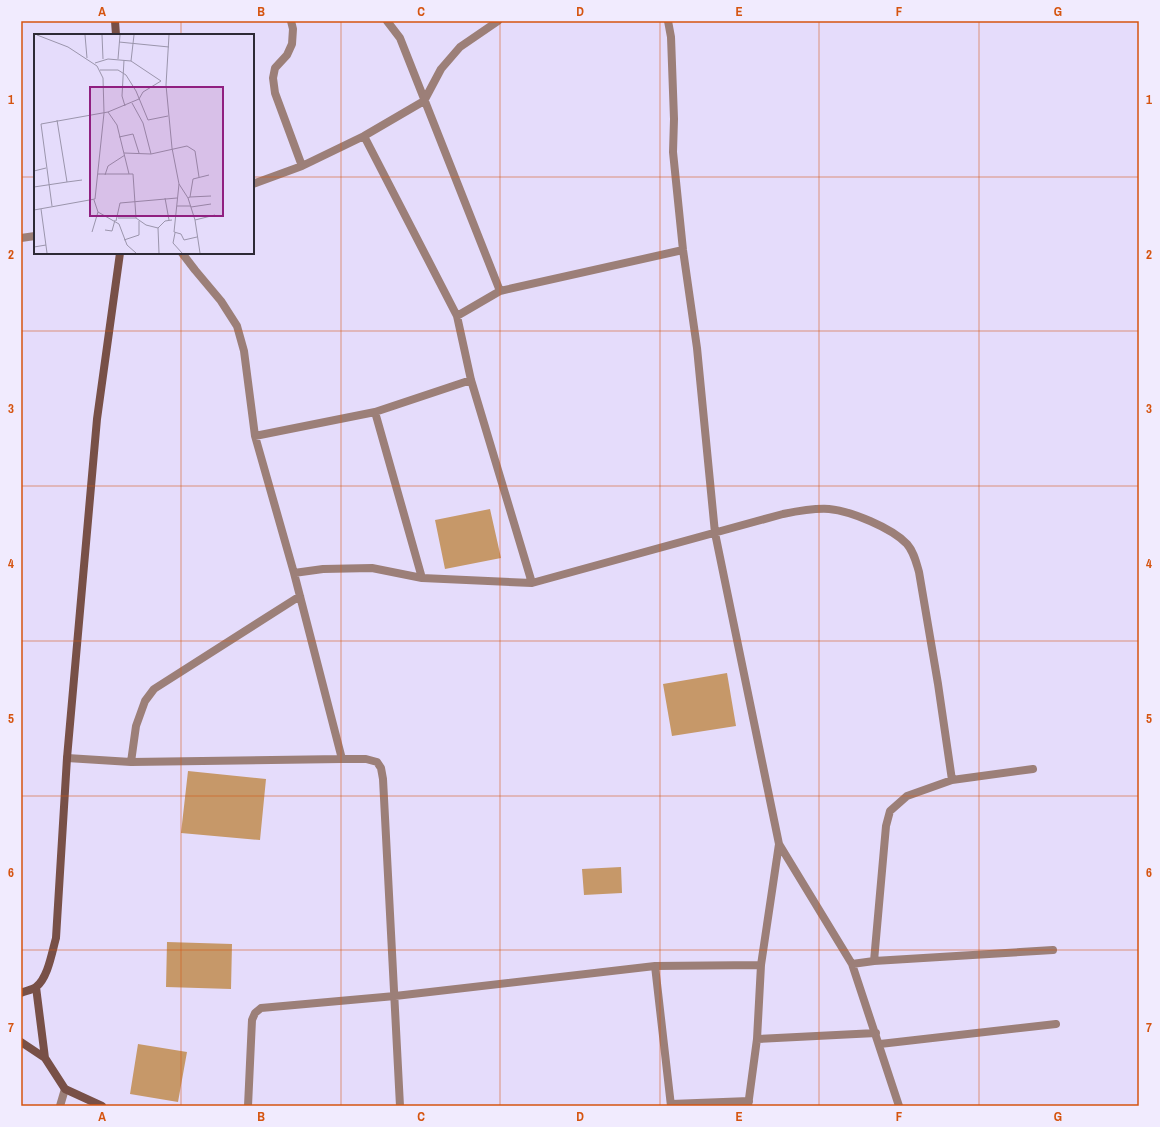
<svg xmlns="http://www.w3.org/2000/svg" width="1160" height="1127" font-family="'Archivo Narrow',sans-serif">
<rect width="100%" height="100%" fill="#e5dcfb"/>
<path fill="#c69869" d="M490 509 501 558 445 569 435 520Z
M727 673 736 726 672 736 663 684Z
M188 771 266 779 260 840 181 833Z
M621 867 622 893 584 895 582 869Z
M167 942 232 944 231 989 166 987Z
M138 1044 187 1052 178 1102 130 1094Z"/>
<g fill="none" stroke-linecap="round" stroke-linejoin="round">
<path stroke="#9c7f78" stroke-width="8" d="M291 21 293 29 292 44 287 55 275 68 273 78 275 93 302 166
M387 21 400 38 500 291 683 250
M668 21 671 37 674 119 673 152 683 250 697 348 715 533 779 844 852 964 899 1106
M364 136 457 316 471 380 532 583
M253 184 302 166 364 136 424 101 441 69 460 47 498 21
M21 238 35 236
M182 253 195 270 221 301 237 326 244 351 255 436 294 573 342 759
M457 316 500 291
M375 412 471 380
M255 436 375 412 422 578
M294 573 323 569 372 568 422 578 532 583 783 514C798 511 814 508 829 509 851 511 892 528 907 544 914 552 916 562 919 572L938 684 952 780
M67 758 131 762 342 759H366L377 762 381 768 383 779 400 1106
M131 762 136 726 145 701 154 689 300 596
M874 961 1053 950
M852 964 874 961 886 826 890 811 907 796 952 780 1033 769
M655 966 671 1106
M757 1039 876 1033
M880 1044 1056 1024
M671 1104 749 1101
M60 1106 65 1089
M248 1106 252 1020 255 1013 261 1008 395 996 655 966 761 965
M748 1106 757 1039 761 965 779 844"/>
<path stroke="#785047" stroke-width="8" d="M115 21 116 35
M36 987 45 1058 65 1089 102 1106
M21 993C25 991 32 990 36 987 48 978 52 952 56 938L67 758 97 419 120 253
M21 1042 45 1058"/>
</g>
<path fill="none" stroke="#d55410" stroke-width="1" stroke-opacity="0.55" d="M181 21V35M341 21V1106M500 21V1106M660 21V1106M819 21V1106M979 21V1106M21 177H35M253 177H1139M181 253V1106M21 331H1139M21 486H1139M21 641H1139M21 796H1139M21 950H1139"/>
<g transform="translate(34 34)">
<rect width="220" height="220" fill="#e5dcfb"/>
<path fill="none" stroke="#9b95ac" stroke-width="1" d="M51 1 53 24M68 1 69 25M135 1 132 51 138 114 145 150 154 164 161 186 166 219M85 8 135 13M84 25 86 1M90 26 88 62 91 72M97 27 100 1M61 29 74 25 97 27 127 47M66 36H84L92 41 102 57 114 86 134 82M98 69 109 89 117 120M74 78 83 91 95 140M85 103 99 100 105 119M90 119 117 120 153 112 161 117 165 143M0 137 12 134M64 140H99L102 184 112 191 124 194 125 219M71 141 74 132 91 121M33 148 48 146M145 150 140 198 147 200 150 206 163 203M0 153 33 148 23 86M156 163 177 162M131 164 135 186M154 164 156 163 159 145 175 141M60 166 64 178 85 190 93 211 102 219M18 172 7 90 74 78 105 65 109 58 127 47M143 172H157M157 173 177 170M7 175 13 219M0 176 61 165 70 79 69 44 63 32 34 13 3 1M84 184H102M161 186 181 181M82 187 86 169 143 164M124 194 131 187 138 186M71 196 78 197 81 186M58 198 64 178M141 199 139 209 148 219M90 206 105 201V187M0 213 12 211"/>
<path fill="#901f80" fill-opacity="0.15" stroke="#901f80" stroke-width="2" d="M56 53H189V182H56Z"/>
<rect width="220" height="220" fill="none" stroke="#2d2a35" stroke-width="2"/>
</g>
<rect width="1160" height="1127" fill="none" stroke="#f1ebfe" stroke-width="44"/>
<rect x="22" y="22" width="1116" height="1083" fill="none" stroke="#d55410" stroke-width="1.5"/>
<g font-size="13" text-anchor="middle" font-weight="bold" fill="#d55410">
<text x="102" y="16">A</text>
<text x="261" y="16">B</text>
<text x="421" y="16">C</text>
<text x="580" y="16">D</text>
<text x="739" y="16">E</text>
<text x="899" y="16">F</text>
<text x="1058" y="16">G</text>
<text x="11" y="104">1</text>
<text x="1149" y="104">1</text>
<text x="11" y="259">2</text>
<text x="1149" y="259">2</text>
<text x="11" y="413">3</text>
<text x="1149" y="413">3</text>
<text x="11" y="568">4</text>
<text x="1149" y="568">4</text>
<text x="11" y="723">5</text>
<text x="1149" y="723">5</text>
<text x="11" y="877">6</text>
<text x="1149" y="877">6</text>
<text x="11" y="1032">7</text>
<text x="1149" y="1032">7</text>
<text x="102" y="1121">A</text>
<text x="261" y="1121">B</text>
<text x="421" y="1121">C</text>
<text x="580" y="1121">D</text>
<text x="739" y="1121">E</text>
<text x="899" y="1121">F</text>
<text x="1058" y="1121">G</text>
</g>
</svg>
